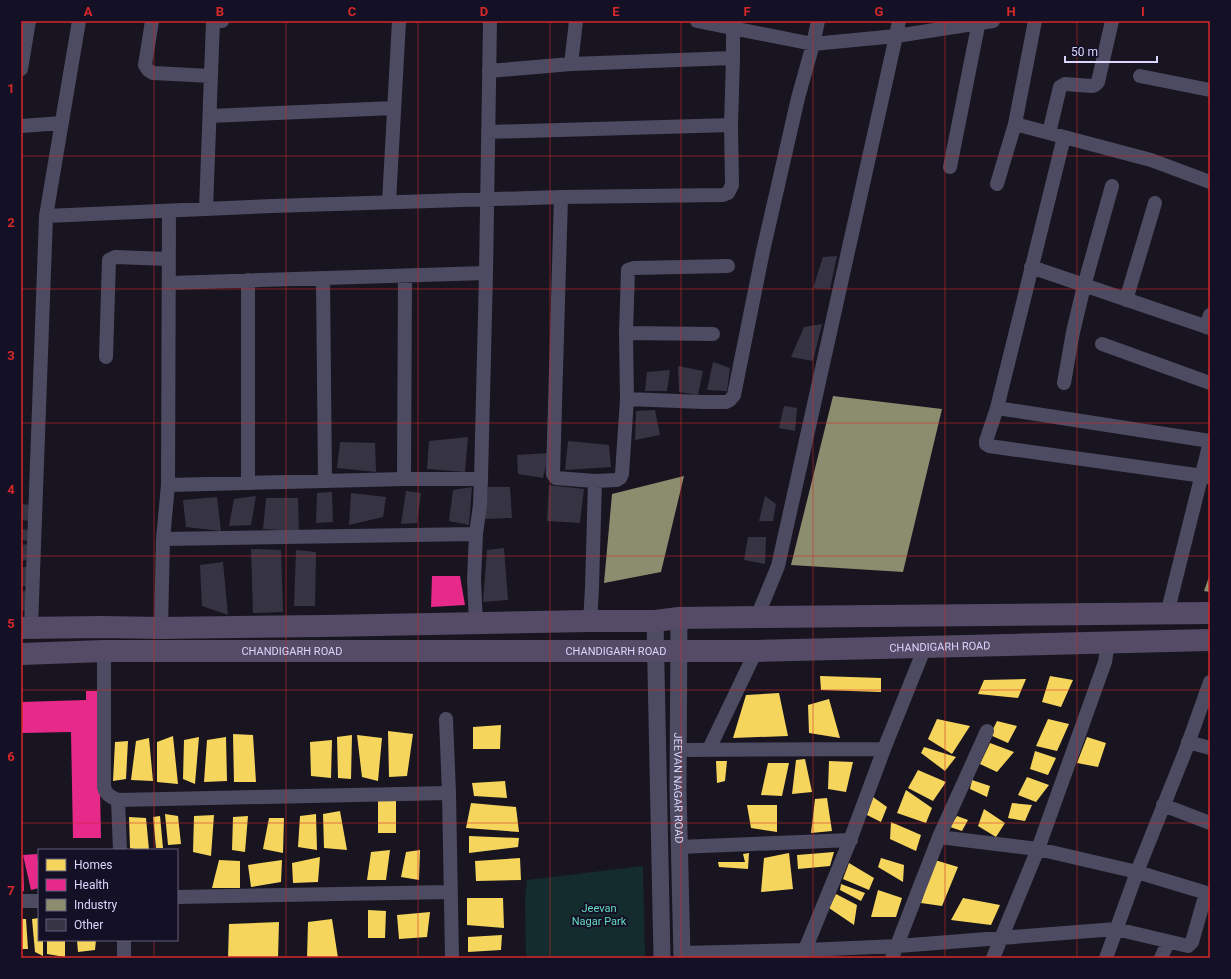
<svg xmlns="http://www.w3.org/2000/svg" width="1231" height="979" font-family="Roboto,sans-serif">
<rect width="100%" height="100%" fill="#181521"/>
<path fill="#142c2d" d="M643 866 645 958H526L525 899 527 880Z"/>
<path fill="#f6d55c" d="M820 676 881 678V692L821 690Z
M1050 676 1073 680 1061 707 1042 702Z
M1026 679 1018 698 978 694 984 680Z
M779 693 788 736 733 738 746 695Z
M829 699 840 738 809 733 808 705Z
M937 719 970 726 952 754 928 739Z
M1048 719 1069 724 1057 751 1036 746Z
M997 721 1017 726 1008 743 990 735Z
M501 725 500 749H473V727Z
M388 731 413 734 407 776 389 777Z
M233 734 253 735 256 782H234Z
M352 735 351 779 338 778 337 737Z
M357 735 382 738 378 781 362 777Z
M173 736 178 784 157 782V742Z
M199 737 195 784 183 779 184 740Z
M226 737 227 781 204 782 207 740Z
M1087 737 1106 743 1098 767 1077 763Z
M149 738 153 781 131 780 136 741Z
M332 740 331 778 311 776 310 742Z
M128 741 126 779 113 781 115 742Z
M990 743 1014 752 997 772 980 764Z
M924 747 956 757 945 771 921 753Z
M1035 751 1056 758 1048 775 1030 769Z
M805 759 812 792 792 794 796 760Z
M716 761H727L725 781 717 783Z
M829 761 853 762 846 792 828 789Z
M768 763H789L782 796 761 795Z
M918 770 946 782 933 801 908 788Z
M1027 777 1049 785 1036 802 1018 795Z
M972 780 990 786 987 797 970 789Z
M505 781 507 798 474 796 472 783Z
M906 790 932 808 926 823 897 813Z
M873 797 887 807 881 822 867 815Z
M827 798 832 831 811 833 815 799Z
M378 801H396V833H378Z
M471 803 516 807 519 832 466 828Z
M1012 803 1032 805 1025 821 1008 818Z
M747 805H777V832L751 828Z
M984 809 1005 823 996 837 978 826Z
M340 811 347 850 324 848 323 814Z
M165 814 178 816 181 844 168 845Z
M316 814 317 850 298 847 300 816Z
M214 815 211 856 193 852 194 816Z
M160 816 163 848H156L153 817Z
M248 816 245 852 232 850 233 817Z
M957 816 968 820 962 831 950 827Z
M129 817 146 818 149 850H139L130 848Z
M269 818H284L283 853 263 849Z
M891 822 921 835 916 851 890 839Z
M469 836 519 838 518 847 469 853Z
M390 850 386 880H367L371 852Z
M420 850 419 880 401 877 406 852Z
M834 852 830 866 798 869 797 855Z
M749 853 748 869 719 867 718 862H745L743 854Z
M789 853 793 889 761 892 764 858Z
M320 857 318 882 293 883 292 863Z
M520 858 521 880 476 881 475 861Z
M881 858 904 865 903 882 878 867Z
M219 860 240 861V888H212Z
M282 860 281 882 251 887 248 865Z
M935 860 958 867 942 906 921 903Z
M849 863 874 878 869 890 843 879Z
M841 884 865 893 861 901 840 890Z
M878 890 902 898 896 917H871Z
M836 894 857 905 854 925 829 908Z
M467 898H503L504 928 467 925Z
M963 898 1000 905 991 925 951 920Z
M368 910 386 911 385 938H368Z
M430 912 427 937 399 939 397 915Z
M39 918V940H43V956L35 952 32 919Z
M21 919H26L28 949H21Z
M332 919 338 958H307L308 922Z
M279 922 278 958H228L229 924Z
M502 935 501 950 468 952V937Z
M47 940H65V957L47 954Z
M77 940H96L95 950 78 952Z"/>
<path fill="#e7298a" d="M432 576H460L465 605 431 607Z
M86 691H98L101 838H73L71 732 21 733V702L86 700Z
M37 854 39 868V888L31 890 23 855Z
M23 855 24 891 21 892V856Z"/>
<path fill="#8c8c6e" d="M833 396 942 409 903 572 791 565Z
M684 476 661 572 604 583 612 494Z
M1210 574V592L1204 591Z"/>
<path fill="#363343" d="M837 256 830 289 813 288 823 257Z
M822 324 813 361 791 357 804 327Z
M713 362 730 368 727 391 707 390Z
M678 366 703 371 698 395 679 392Z
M670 370 667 391H645L647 372Z
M784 406 797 408 795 431 779 428Z
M655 410 660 435 635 440 636 411Z
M468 437 465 472 427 469 429 441Z
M568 441 609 445 611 467 565 470Z
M340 442 375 443 376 472 337 468Z
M549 453 543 478 518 474 517 455Z
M549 485 584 489 580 523 547 521Z
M472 487 469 525 449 521 453 490Z
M488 487H510L512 518 483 519Z
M406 491 421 493 417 523 401 524Z
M332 492 333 522 316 523 317 493Z
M351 493 386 497 383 517 349 525Z
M256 496 251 525 229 526 234 499Z
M765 496 776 504 773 521H759Z
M217 497 221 531 186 527 183 500Z
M266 498H298L299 531 263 529Z
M21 504 30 505 29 521 21 520Z
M21 529 29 530 28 541 21 540Z
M748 537H766L765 564 744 560Z
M30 544 26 560 21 561V545Z
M504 548 508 600 483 602 487 550Z
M251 549 281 550 283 612 253 613Z
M296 550 316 552 315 606H294Z
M223 562 228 615 202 606 200 565Z
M21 567H27V586H21Z
M21 591H28L26 611 21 610Z"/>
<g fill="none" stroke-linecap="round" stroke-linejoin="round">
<path stroke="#4c4b61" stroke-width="14" d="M152 21 145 65 148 70 153 73 211 76
M697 21 813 44 896 36 899 21
M1035 21 1015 124 1151 160 1210 182
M733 58V29L735 21
M571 64 576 21
M21 69 29 21
M1140 76 1210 90
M210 116 394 108
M21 126 62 123
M488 132 731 125
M1049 133 1060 87 1065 84 1092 86 1095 85 1098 82 1112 21
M1064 137 997 408 986 441V444L989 446 1210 477
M950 167 979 21
M997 184 1015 124
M561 197 553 474 556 478 595 481 592 588 590 621
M389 202 399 21
M206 209 213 21H222
M46 216 272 206 561 197 723 195 728 193 732 185 731 125 733 58 571 64 489 71
M1031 267 1210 328
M323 278 325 481
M248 280V483
M169 283 486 273
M1126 300 1155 203
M1206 327 1210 315
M626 333 713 334
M1102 344 1210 383
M106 357 109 260 115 257 169 259
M1064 383 1073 332 1084 286 1112 186
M627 399 626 333 628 270 634 268 728 266
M997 408 1210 441
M404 479 405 276
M595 481 617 480 620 478 622 474 627 399 703 402H726L730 400 734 395 763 251 798 98 813 44 818 21
M168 485 404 479H481
M163 539 476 534
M1167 614 1210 442
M757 617 778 566 896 36 993 21
M476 624 474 580 476 534 480 505 481 479 486 273 490 21
M31 628 46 216 79 21
M161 628 163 539 168 485 169 211
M104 651V787C106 795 111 797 118 800L449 793 446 719
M1188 742 1210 748
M709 749 756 651
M678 750 884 749
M449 793 452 958
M118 800 120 850
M1163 805 1210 823
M939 837 1038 849 1137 872 1210 894
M679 847 851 840
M177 897 450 892
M21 901H39
M124 940V958
M682 953 805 950 898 946 1116 929 1188 946 1192 942 1206 893
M802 957 849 843 884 749 925 647
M892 958 939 837 987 731
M993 958 1038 849 1105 662 1108 642
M1106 958 1137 872 1185 752 1210 682
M1161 958 1168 942"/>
<g stroke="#4c4b61" stroke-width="17">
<path id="s1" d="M679 618 678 789 682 958"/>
<path d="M655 621 662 958"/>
</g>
<g stroke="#554b66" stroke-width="22">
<path d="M21 628 102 627 161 628 324 626 590 621H655L679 618 757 617 1210 613"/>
<path id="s2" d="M21 654 104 651H756L1210 640"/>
</g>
</g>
<path fill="none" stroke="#d62828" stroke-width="1" stroke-opacity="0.55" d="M154 21V850M286 21V958M418 21V958M550 21V958M681 21V958M813 21V958M945 21V958M1077 21V958M21 156H1210M21 289H1210M21 423H1210M21 556H1210M21 690H1210M21 823H1210M154 940V958"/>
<g text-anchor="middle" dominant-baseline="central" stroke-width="4" stroke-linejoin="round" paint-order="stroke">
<g font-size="11" fill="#dcd6fe" stroke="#141026">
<text stroke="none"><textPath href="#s2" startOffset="919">CHANDIGARH ROAD</textPath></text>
<text stroke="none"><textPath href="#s2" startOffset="271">CHANDIGARH ROAD</textPath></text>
<text stroke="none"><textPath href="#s2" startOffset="595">CHANDIGARH ROAD</textPath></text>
<text stroke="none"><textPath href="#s1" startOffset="170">JEEVAN NAGAR ROAD</textPath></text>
</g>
<g font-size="11" fill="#64dcc1" stroke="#141026">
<text x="599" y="908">Jeevan<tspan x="599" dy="13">Nagar Park</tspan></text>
</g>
</g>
<rect width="1231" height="979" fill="none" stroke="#141026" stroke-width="44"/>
<rect x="38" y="849" width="140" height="92" fill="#141026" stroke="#645f7c"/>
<rect x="46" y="859" width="20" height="12" fill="#f6d55c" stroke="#645f7c"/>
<text x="74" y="869" font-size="12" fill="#dcd6fe">Homes</text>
<rect x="46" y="879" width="20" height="12" fill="#e7298a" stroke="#645f7c"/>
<text x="74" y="889" font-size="12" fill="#dcd6fe">Health</text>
<rect x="46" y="899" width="20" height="12" fill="#8c8c6e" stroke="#645f7c"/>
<text x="74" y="909" font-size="12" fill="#dcd6fe">Industry</text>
<rect x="46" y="919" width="20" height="12" fill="#363343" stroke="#645f7c"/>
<text x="74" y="929" font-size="12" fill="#dcd6fe">Other</text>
<path d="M1065 56v6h92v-6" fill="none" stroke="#dcd6fe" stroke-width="2"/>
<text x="1071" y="56" font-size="12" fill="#dcd6fe" stroke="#141026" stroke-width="3" paint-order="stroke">50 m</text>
<rect x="22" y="22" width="1187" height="935" fill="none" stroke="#d62828" stroke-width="1.5"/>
<g font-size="13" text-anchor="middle" font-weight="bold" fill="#d62828">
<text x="88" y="16">A</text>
<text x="220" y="16">B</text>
<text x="352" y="16">C</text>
<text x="484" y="16">D</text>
<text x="616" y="16">E</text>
<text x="747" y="16">F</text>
<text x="879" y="16">G</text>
<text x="1011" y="16">H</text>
<text x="1143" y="16">I</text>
<text x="11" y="93">1</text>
<text x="11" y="227">2</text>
<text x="11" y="360">3</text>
<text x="11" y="494">4</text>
<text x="11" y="628">5</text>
<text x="11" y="761">6</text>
<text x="11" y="895">7</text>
</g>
</svg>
